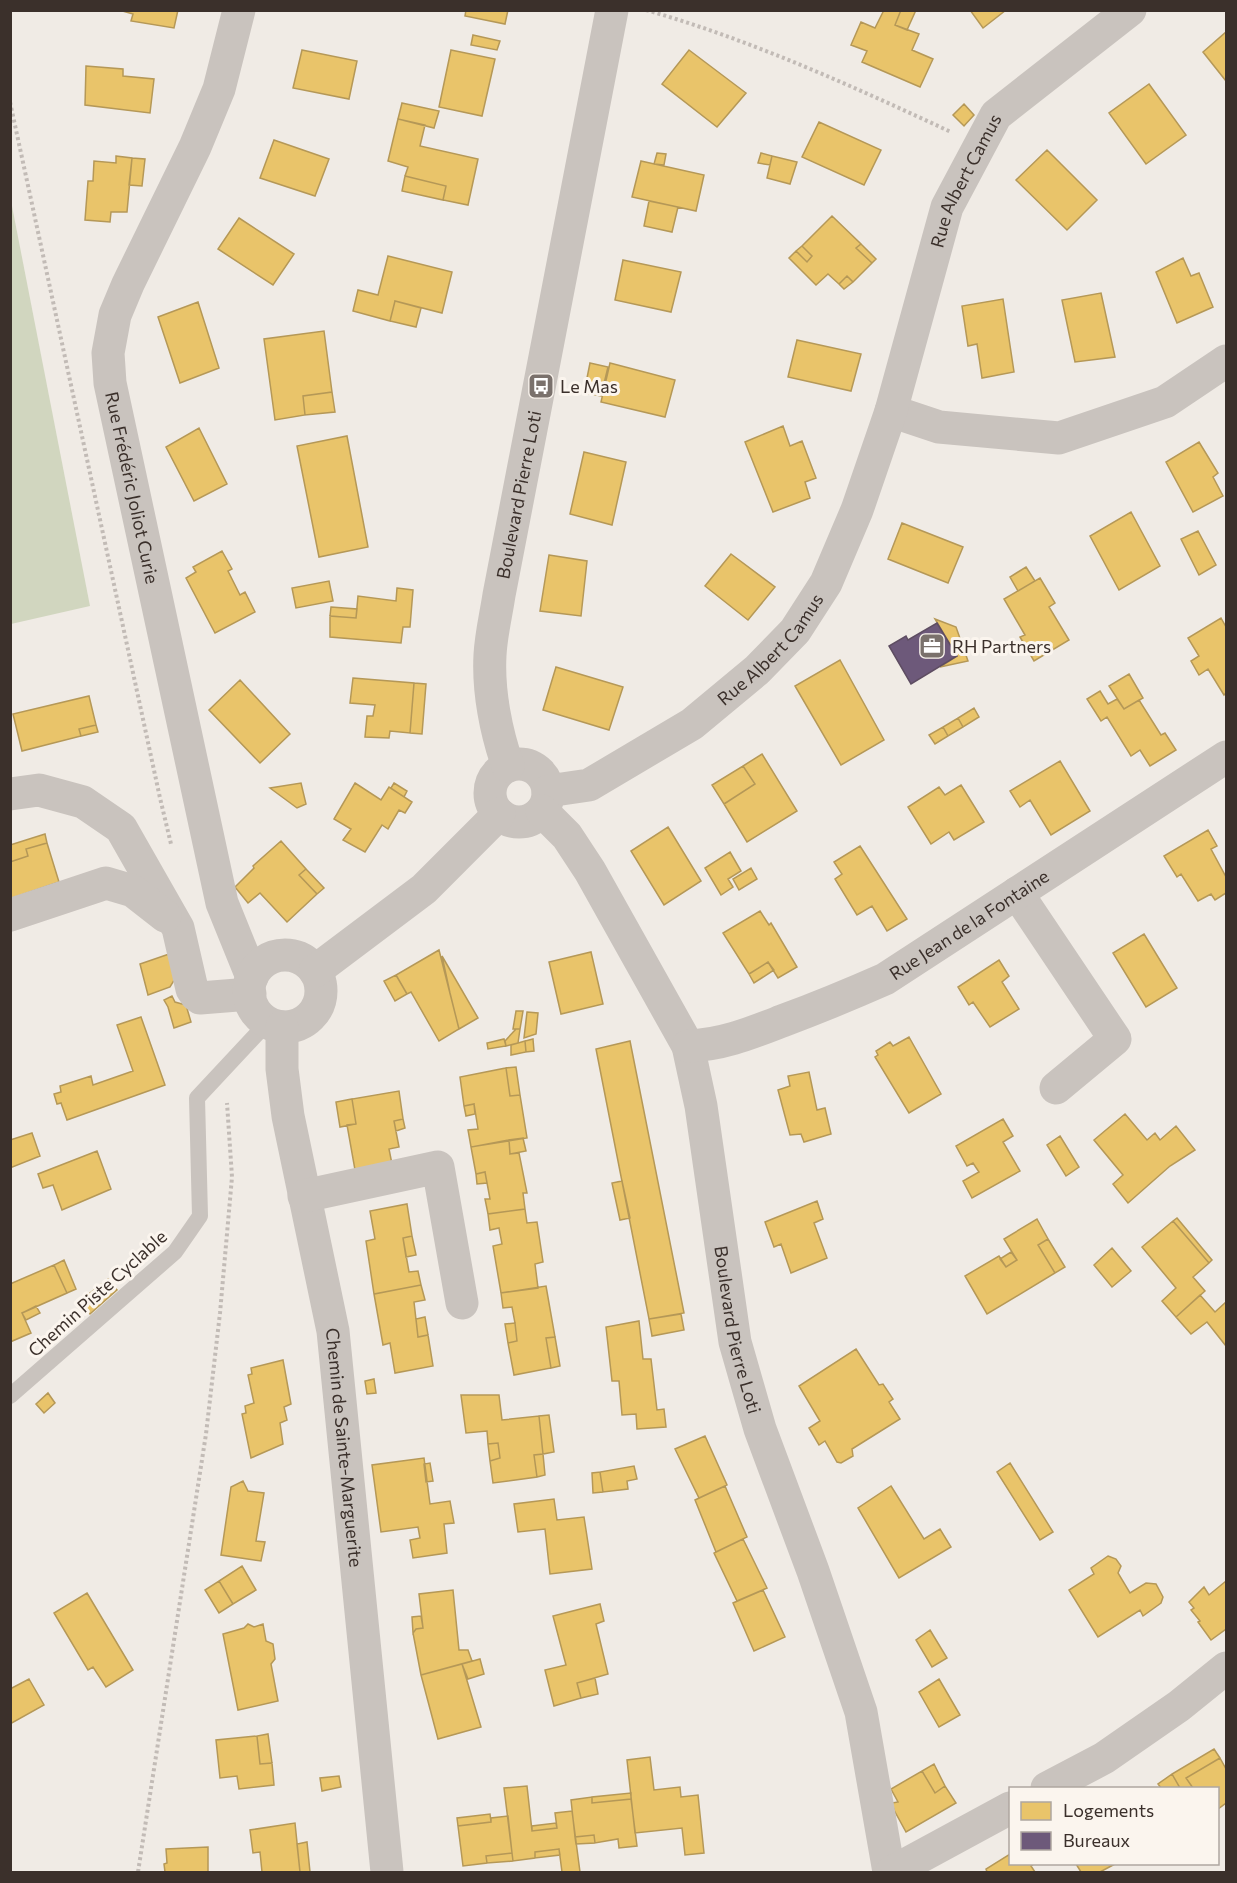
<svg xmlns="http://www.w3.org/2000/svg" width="1237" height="1883" font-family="Commissioner,sans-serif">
<rect width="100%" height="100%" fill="#f0ebe5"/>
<path fill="#d1d6bf" d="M11 201 90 606 11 624H10Z"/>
<path fill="#e9c46a" stroke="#b59857" stroke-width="1.5" d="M119 10H178L174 28 131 21 133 14Z
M466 10H508L505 24 465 16Z
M884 10H901L895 25 919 34 912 50 933 59 920 87 862 62 867 51 851 45 861 22 875 28Z
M901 10H916L907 30 895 25Z
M970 10H1006L983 28Z
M1226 32V81L1203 52Z
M473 35 500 41 497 50 471 45Z
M302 50 357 61 349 99 293 88Z
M451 50 495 59 482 116 439 107Z
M689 50 746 93 717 127 662 84Z
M86 66 123 69V76L154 79 150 113 85 105Z
M1149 84 1186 135 1146 164 1109 113Z
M402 103 439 111 434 128 398 119Z
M964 104 974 115 964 126 953 115Z
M398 119 425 125 420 146 478 159 468 205 443 200 446 186 405 176 408 167 388 161Z
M819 122 881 150 864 185 802 157Z
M274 140 329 159 315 196 260 178Z
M1047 150 1097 200 1067 230 1016 180Z
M657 153 666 154 664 165 654 164Z
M761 153 772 156 770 165 758 163Z
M116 156 132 158 127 212H111L110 222 85 220 88 181H93L94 161 116 163Z
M772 156 797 162 790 184 767 178Z
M132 158 145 159 142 186 129 185Z
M641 161 704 175 696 211 632 197Z
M405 176 446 186 443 200 402 191Z
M649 201 678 207 672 232 644 226Z
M832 216 861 244 856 248 872 263 853 282 847 276 839 284 828 274 816 285 789 258 796 251 807 262 812 256 802 246Z
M239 218 294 254 273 285 218 249Z
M861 244 876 259 872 263 856 248Z
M802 246 812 256 807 262 796 251Z
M388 256 452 272 442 313 395 301 390 321 353 311 358 290 378 295Z
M1183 258 1191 276 1199 273 1213 307 1177 323 1156 272Z
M623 260 681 272 671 312 615 300Z
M847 276 853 282 844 289 839 284Z
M1101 293 1115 357 1075 362 1062 300Z
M1003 299 1014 372 982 378 977 344 968 346 962 306Z
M395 301 421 308 416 327 390 321Z
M198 302 219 368 180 383 158 317Z
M324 331 332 392 303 396 305 415 275 420 264 339Z
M797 340 861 354 851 391 788 377Z
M590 363 608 367 601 396 584 393Z
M610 363 675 380 665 417 601 402Z
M332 392 335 412 305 415 303 396Z
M783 426 790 446 802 441 816 478 805 482 810 498 773 512 745 442Z
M199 428 227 484 194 501 166 447Z
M347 436 368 547 319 557 297 446Z
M1199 442 1218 473 1213 477 1223 496 1193 512 1166 462Z
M584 452 626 462 612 525 570 514Z
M1131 512 1160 566 1119 590 1090 536Z
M902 523 963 547 948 583 888 559Z
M1198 531 1216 565 1199 575 1181 539Z
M222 551 232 569 228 571 240 595 245 592 255 612 215 633 186 578 196 572 193 567Z
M731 554 775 587 748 620 705 586Z
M549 555 587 561 581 616 540 611Z
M1026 567 1035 581 1018 591 1010 577Z
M1040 578 1055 603 1049 607 1069 640 1034 661 1020 637 1025 635 1004 599Z
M329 581 333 601 296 608 292 588Z
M397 588 413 590 410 627H403L401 643 330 637V616L356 618 358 596 396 601Z
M331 607 357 609 356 618 330 616Z
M1221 618 1226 627V693L1224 695 1208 669 1199 675 1191 661 1199 656 1188 638Z
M935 619 956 627 968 661 940 667 957 656Z
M840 660 884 740 841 765 795 686Z
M556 667 623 687 609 730 543 710Z
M1129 674 1143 698 1124 709 1109 686Z
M353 678 414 683 410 733 390 731 389 738 365 737 367 716H373L375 705 350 703Z
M240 680 290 734 260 763 209 710Z
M414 683 426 684 422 734 410 733Z
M1100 691 1108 704 1117 699 1124 709 1139 700 1161 735 1165 733 1176 750 1150 766 1140 750 1131 756 1107 717 1101 721 1087 699Z
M89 696 96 725 79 729 81 736 22 751 13 714Z
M974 708 979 717 963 727 958 718Z
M958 718 963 727 948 736 943 727Z
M96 725 98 732 81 736 79 729Z
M943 727 948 736 935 744 929 735Z
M762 754 797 811 747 842 724 804 755 784 743 766Z
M1060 761 1090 811 1051 835 1030 800 1020 807 1010 791Z
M743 766 755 784 724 804 712 785Z
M301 783 306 804 297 808 270 788Z
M355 783 381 800 389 787 412 802 405 813 399 810 388 829 382 825 365 852 343 840 351 829 334 819Z
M394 783 407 791 404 797 391 788Z
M961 785 984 822 954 840 949 832 931 844 908 807 939 787 945 795Z
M668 827 701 881 664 905 631 851Z
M1208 830 1217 846 1211 849 1226 877V893L1215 900 1211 894 1198 901 1181 874 1177 877 1164 856Z
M45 834 47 843 26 849 28 856 10 862V845Z
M281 841 306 869 299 875 317 894 287 922 260 893 248 903 235 887 254 868 253 866Z
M47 843 59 882 10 899V862L28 856 26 849Z
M860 846 907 919 887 931 872 906 857 915 835 879 842 874 834 862Z
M730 852 741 871 728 879 733 887 721 895 705 868Z
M751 868 757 879 739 890 733 879Z
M306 869 324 888 317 894 299 875Z
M760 911 769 925 771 923 797 967 778 978 768 962 749 974 723 933Z
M1144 934 1177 988 1146 1007 1113 953Z
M439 950 459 1029 439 1041 411 992 407 994 396 975Z
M591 952 603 1004 561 1014 549 962Z
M172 953 178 974 170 987 148 995 140 964Z
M442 956 478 1018 459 1029 450 993Z
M999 960 1009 976 1002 982 1019 1009 990 1027 973 1002 969 1005 958 987Z
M768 962 774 970 754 983 749 974Z
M396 975 407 994 395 1001 384 981Z
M172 996 175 1002 186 1005 191 1022 174 1028 168 1007 164 1000Z
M516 1011H523L520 1029H513Z
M527 1012 538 1013 536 1034 524 1038Z
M141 1017 165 1085 67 1120 61 1103 57 1104 54 1094 61 1092 60 1086 91 1076 93 1085 133 1071 117 1025Z
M516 1029H520L518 1043 506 1046 505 1041Z
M909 1037 941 1094 909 1113 875 1057 878 1055 876 1051 890 1042 893 1046Z
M504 1039 506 1046 488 1049 487 1043Z
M533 1039 534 1051 526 1052 525 1041Z
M525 1041 526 1052 511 1055V1045Z
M630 1041 684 1313 649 1319 596 1049Z
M516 1067 520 1095 510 1096 506 1068Z
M506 1068 510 1096 520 1095 527 1138 471 1147 468 1130 478 1129 474 1104 464 1106 460 1077Z
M809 1072 817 1110 825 1108 831 1134 804 1142 801 1134 790 1135 778 1090 790 1086 788 1076Z
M399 1091 403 1119 394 1121 399 1147 389 1149 392 1164 355 1170 347 1125 356 1124 352 1099Z
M352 1099 356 1124 340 1127 336 1102Z
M474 1104 475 1114 466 1116 464 1106Z
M1125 1114 1147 1140 1155 1133 1160 1140 1176 1126 1195 1150 1170 1166 1128 1203 1113 1184 1123 1175 1094 1140Z
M403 1119 405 1128 396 1131 394 1121Z
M1003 1119 1013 1136 1003 1142 1020 1171 972 1198 963 1181 979 1172 973 1163 967 1166 956 1146Z
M32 1133 40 1156 10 1168V1140Z
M1060 1136 1079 1167 1066 1176 1047 1145Z
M523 1138 526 1151 510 1154 509 1140Z
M509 1140 510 1154 519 1153 527 1193H523L525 1209 488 1214 485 1199H490L485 1172 476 1174 471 1147Z
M97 1151 111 1189 62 1210 53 1185 43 1188 38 1174Z
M485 1172 487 1183 477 1184 476 1174Z
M622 1181 630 1218 620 1220 612 1183Z
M817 1201 823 1219 814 1223 827 1258 791 1273 781 1244 774 1247 765 1222Z
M407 1204 412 1236 403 1238 409 1272 418 1271 421 1285 374 1294 366 1241 375 1239 370 1211Z
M525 1209 527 1223 537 1222 543 1262 535 1264 538 1288 501 1293 493 1246 502 1244 499 1228 490 1230 488 1214Z
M1177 1218 1212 1260 1209 1263 1173 1221Z
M1037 1219 1048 1239 1038 1245 1055 1273 987 1314 965 1276 999 1256 1006 1267 1017 1260 1004 1239Z
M1173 1221 1209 1263 1193 1277 1205 1291 1176 1317 1162 1301 1176 1288 1142 1247Z
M412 1236 416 1255 406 1257 403 1238Z
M1048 1239 1065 1267 1055 1273 1038 1245Z
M1112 1248 1131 1271 1112 1287 1094 1265Z
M1011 1252 1017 1260 1006 1267 1000 1259Z
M64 1260 76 1289 67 1293 54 1265Z
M54 1265 67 1293 22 1313 31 1333 10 1342V1284Z
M108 1279 117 1290 90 1314 80 1301Z
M421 1285 425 1300 414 1302 418 1337 428 1335 433 1366 395 1373 390 1343 383 1345 374 1294Z
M546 1286 555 1337 546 1338 551 1368 514 1375 508 1343 517 1341 515 1323 512 1307 503 1308 501 1293Z
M1200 1295 1215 1312 1226 1302V1346L1207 1322 1191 1334 1176 1317Z
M36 1306 40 1313 26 1320 22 1313Z
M681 1314 684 1330 652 1336 649 1319Z
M425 1317 428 1335 418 1337 416 1319Z
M639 1321 643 1359H651L657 1410 664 1409 666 1427 637 1429 636 1414 622 1415 619 1381H612L606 1327Z
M515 1323 517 1341 508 1343 505 1324Z
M555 1337 560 1366 551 1368 546 1338Z
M856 1349 879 1385 883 1384 893 1399 889 1402 900 1419 852 1449 853 1456 841 1463 837 1462 825 1441 819 1445 809 1428 820 1421 799 1386Z
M283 1360 291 1404 284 1407 287 1420 280 1423 283 1444 251 1458 242 1414 246 1413 245 1406 254 1403 248 1375 252 1374 251 1368Z
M374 1379 376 1393 367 1394 365 1381Z
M48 1393 55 1403 44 1413 36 1404Z
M461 1395H499L502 1420 539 1416 543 1454 534 1455 537 1477 493 1483 490 1461 500 1458 498 1443 488 1444 487 1431 466 1433Z
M549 1415 554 1452 543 1454 539 1416Z
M705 1436 727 1485 699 1498 675 1449Z
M498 1443 500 1458 490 1461 488 1444Z
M543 1454 545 1475 537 1477 534 1455Z
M424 1458 430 1504 450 1501 454 1523 444 1524 447 1553 413 1558 410 1540 420 1538 418 1527 381 1532 372 1465Z
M430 1463 433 1481 426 1482 424 1464Z
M1010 1463 1053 1532 1040 1540 997 1472Z
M634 1466 637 1479 627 1481 628 1489 603 1492 600 1472Z
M600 1472 603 1492 593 1493 592 1473Z
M243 1481 248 1491 264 1493 256 1541 265 1542 261 1561 221 1555 231 1487Z
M725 1486 747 1537 716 1552 695 1500Z
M891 1486 924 1539 940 1529 951 1547 899 1578 858 1508Z
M554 1499 557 1520 584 1517 592 1569 550 1574 545 1529 518 1532 514 1504Z
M743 1539 767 1588 737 1601 714 1553Z
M1108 1556 1116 1559 1121 1566 1118 1573 1130 1593 1146 1583 1156 1584 1163 1597 1161 1603 1143 1616 1140 1610 1098 1637 1069 1590 1094 1574 1091 1568Z
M242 1566 256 1590 233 1604 219 1581Z
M219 1581 233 1604 219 1613 205 1590Z
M1226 1581V1629L1211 1640 1198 1622 1200 1621 1191 1610 1194 1608 1189 1602 1204 1587 1209 1595Z
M453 1590 459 1650H468L472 1661 421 1675 413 1633 416 1629 423 1628 419 1594Z
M763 1590 785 1637 754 1651 733 1603Z
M87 1593 133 1670 106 1687 93 1667 88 1670 54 1613Z
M600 1604 604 1621 596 1624 608 1674 577 1683 581 1698 554 1706 545 1670 566 1665 553 1616Z
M421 1616 423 1628 416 1629 413 1633 412 1617Z
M248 1624 254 1627 263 1624 266 1641 273 1644 275 1659 271 1664 278 1701 238 1710 223 1634 244 1628Z
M930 1630 947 1658 932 1667 916 1640Z
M480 1659 484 1674 468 1679 462 1664Z
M462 1664 481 1727 438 1739 421 1675Z
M595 1678 598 1694 581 1698 577 1683Z
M29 1679 44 1705 10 1724V1689Z
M939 1679 960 1715 939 1727 919 1692Z
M268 1734 272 1763 260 1764 257 1736Z
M257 1736 260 1764 272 1763 274 1785 239 1789 237 1776 220 1778 216 1740Z
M1214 1749 1220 1758 1186 1778 1193 1788H1180L1172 1774Z
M650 1757 654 1790 680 1787 681 1797 698 1795 704 1853 685 1855 682 1828 635 1833 627 1760Z
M1220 1758 1226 1769V1803L1218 1809V1788H1193L1186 1778Z
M934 1764 945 1786 935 1793 922 1771Z
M922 1771 935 1793 945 1786 956 1803 906 1832 894 1810 892 1803 898 1802 891 1789Z
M1172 1774 1180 1788H1161L1158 1784Z
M339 1776 341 1787 322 1791 320 1778Z
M527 1786 532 1831 557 1828 555 1813 572 1811 580 1872H562L559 1849 535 1852V1858L513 1861 504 1788Z
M631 1793V1799L592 1803V1797Z
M592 1797V1803L631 1799 637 1846 619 1848 618 1839 595 1843 594 1835 575 1837 571 1800Z
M490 1814 491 1822 458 1826 457 1818Z
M508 1816 512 1853 486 1856 487 1863 463 1866 458 1826 491 1822V1818Z
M295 1823 300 1872H262L260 1852 253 1853 250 1830Z
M556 1823 557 1828 532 1831V1826Z
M594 1835 595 1843 576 1844 575 1837Z
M307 1842 310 1872H300L297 1844Z
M208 1847V1872H165L164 1864 167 1863 166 1849Z
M559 1849 560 1855 535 1858V1852Z
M512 1853 513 1861 487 1863 486 1856Z
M1010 1854V1864H1034L1031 1866 1035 1872H987L986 1869Z
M1076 1864H1115L1100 1872H1081Z"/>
<path fill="#6d597a" stroke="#5e4d62" stroke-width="1.5" d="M937 623 957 656 911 684 889 646 906 636 908 640Z"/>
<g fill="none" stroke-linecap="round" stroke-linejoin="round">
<path stroke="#c2bbb6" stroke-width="4" stroke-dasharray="3 3" stroke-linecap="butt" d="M646 10C751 40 852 86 951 132
M10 102 160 798 171 844
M138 1872 206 1434 220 1313 232 1177 227 1103"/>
<path stroke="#c9c3be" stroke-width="16" d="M10 1396 175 1252 200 1216 197 1098 267 1023"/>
<g stroke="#c9c3be" stroke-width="33">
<path id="s1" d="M239 10 219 89 195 147 128 284 115 315 108 353 110 383 222 903 252 977"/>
<path d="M891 411 939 427 1059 438 1165 402 1226 361"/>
<circle cx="519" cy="793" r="29"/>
<path id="s2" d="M508 766C496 732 488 691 490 655 491 635 496 615 499 595L612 10"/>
<path id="s3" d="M548 791 589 785 692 724 757 670 795 631 826 583 857 510 891 411 947 207 996 115 1130 10"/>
<path d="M10 794 39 790 83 802 121 828 178 928 192 989 196 995 200 998 250 994"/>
<path id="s4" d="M542 811 567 836 590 871 688 1046 701 1106 735 1342 760 1429 813 1571 861 1712 889 1872"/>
<path d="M1017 893 1115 1039 1056 1088"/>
<path d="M10 915 106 883 133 891 165 916"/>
<circle cx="285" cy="991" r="36"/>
<path d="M315 971 424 889 499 814"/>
<path id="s5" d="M282 1027V1069L288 1116 333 1331 387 1872"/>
<path id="s6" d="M688 1046C722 1045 751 1033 782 1021 817 1008 851 994 885 979L1226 757"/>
<path d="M304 1196 438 1167 462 1303"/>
<path d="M1047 1788 1104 1758 1179 1706 1226 1668"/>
<path d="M892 1872 1010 1808"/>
</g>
</g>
<defs>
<g id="bus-square" transform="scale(1.35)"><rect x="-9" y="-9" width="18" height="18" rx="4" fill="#7a716c" stroke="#fbf5ee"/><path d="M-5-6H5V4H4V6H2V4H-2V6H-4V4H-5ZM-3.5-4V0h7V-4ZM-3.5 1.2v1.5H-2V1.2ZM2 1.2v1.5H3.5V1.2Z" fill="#fff"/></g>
<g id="office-square" transform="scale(1.35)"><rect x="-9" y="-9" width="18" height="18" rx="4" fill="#7a716c" stroke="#fbf5ee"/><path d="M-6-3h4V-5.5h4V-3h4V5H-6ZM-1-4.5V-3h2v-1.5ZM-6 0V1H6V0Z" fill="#fff"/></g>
</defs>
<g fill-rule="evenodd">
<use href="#bus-square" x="541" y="386"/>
<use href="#office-square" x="932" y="646"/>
</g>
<g text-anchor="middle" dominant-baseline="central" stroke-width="6" stroke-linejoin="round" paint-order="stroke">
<g font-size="18" fill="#3b302b" stroke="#fbf5ee">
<text stroke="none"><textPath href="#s3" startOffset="784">Rue Albert Camus</textPath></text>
<text stroke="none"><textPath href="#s1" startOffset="506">Rue Frédéric Joliot Curie</textPath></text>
<text stroke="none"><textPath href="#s2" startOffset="276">Boulevard Pierre Loti</textPath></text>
<text stroke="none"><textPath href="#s3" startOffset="270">Rue Albert Camus</textPath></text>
<text stroke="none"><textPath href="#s6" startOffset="309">Rue Jean de la Fontaine</textPath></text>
<text transform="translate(97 1293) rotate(-42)">Chemin Piste Cyclable</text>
<text stroke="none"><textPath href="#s4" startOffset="566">Boulevard Pierre Loti</textPath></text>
<text stroke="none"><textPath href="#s5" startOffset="426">Chemin de Sainte-Marguerite</textPath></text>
</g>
<g font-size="18" fill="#3b302b" stroke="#fbf5ee" text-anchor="start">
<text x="560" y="386">Le Mas</text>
<text x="952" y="646">RH Partners</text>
</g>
</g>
<rect width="1237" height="1883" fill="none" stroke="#3b302b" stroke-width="24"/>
<rect x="1009" y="1787" width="210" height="78" fill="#fbf5ee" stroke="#aea6a0" stroke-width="1.5"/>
<rect x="1021" y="1802" width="30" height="18" fill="#e9c46a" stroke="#aea6a0" stroke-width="1.5"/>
<text x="1063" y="1817" font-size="18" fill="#3b302b">Logements</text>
<rect x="1021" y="1832" width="30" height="18" fill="#6d597a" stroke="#aea6a0" stroke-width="1.5"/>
<text x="1063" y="1847" font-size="18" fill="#3b302b">Bureaux</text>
</svg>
